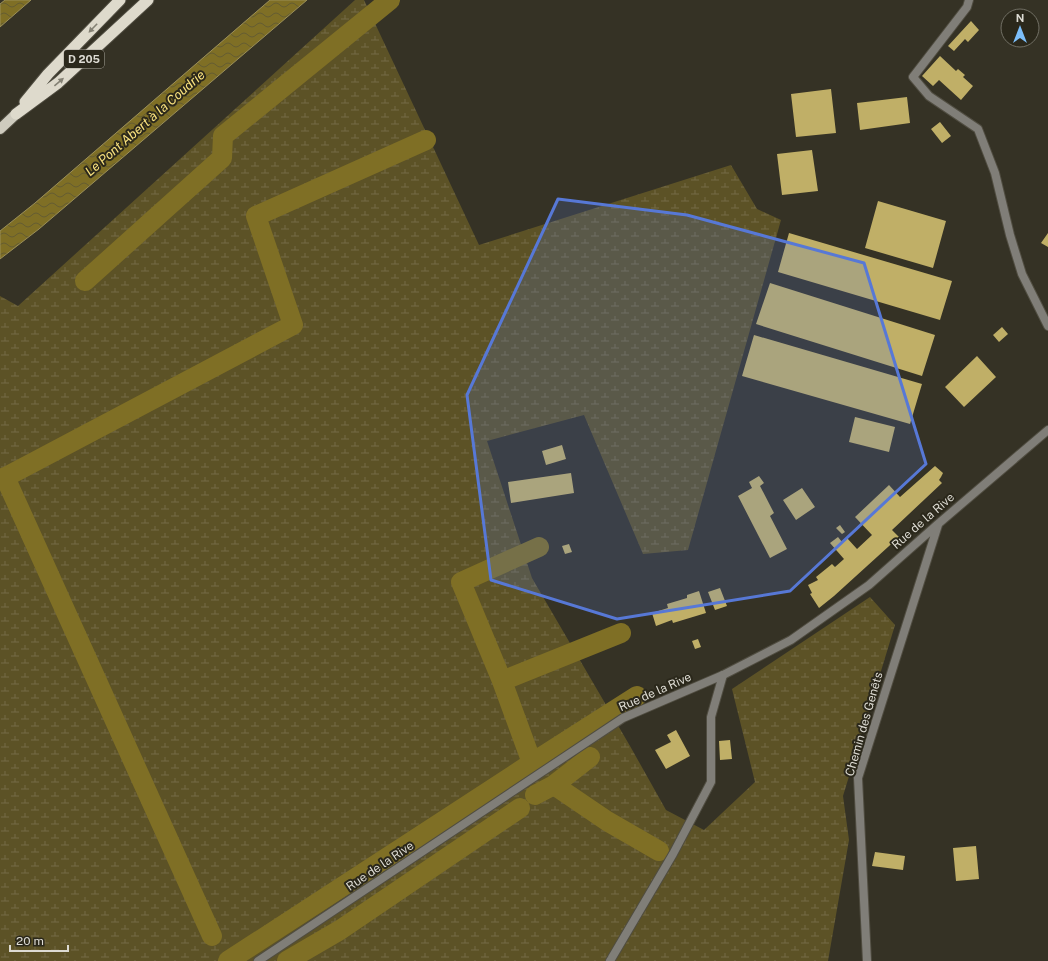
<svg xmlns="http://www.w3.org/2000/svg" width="1048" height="961" font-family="'Public Sans',sans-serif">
<defs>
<pattern id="wetland-marsh" width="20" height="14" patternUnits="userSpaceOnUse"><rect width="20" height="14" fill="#5c5226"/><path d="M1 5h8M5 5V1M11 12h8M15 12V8" fill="none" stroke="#736a45"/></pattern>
<pattern id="water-waves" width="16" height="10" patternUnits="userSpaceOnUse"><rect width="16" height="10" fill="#7f6f25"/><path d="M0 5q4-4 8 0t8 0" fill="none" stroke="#645b31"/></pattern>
</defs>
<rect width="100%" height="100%" fill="#353225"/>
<path fill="url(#wetland-marsh)" d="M355 0H364L479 245 731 165 757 209 781 220 688 550 643 554 584 415 487 441 532 578 630 746 666 810 704 830 755 782 732 689 870 597 895 625 843 796 849 840 828 961H0V296L18 306Z"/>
<path fill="url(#water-waves)" stroke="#9b8f59" d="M5 0H31L0 27V4Z
M270 0H307L39 229 0 259V231L35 203Z"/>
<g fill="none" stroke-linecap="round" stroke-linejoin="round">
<path stroke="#7f6f25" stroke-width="20" d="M85 281 222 158 223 136 390 0
M5 477 212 936
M0 480 293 325 256 216 426 140
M539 547 461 582 502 681 621 633
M502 681 532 763 637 696
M590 757 554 785 607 821 659 851
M535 795 554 785
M228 961 532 763
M287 961 340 930 520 808"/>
</g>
<path fill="#c0af67" d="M971 21 979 30 968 42 965 39 954 51 948 46Z
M940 56 956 71 958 69 965 75 963 77 973 86 961 100 939 80 933 86 922 76Z
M831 89 836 133 796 137 791 94Z
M907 97 910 123 860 130 857 103Z
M940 122 951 136 942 143 931 129Z
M812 150 818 191 782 195 777 154Z
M878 201 946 221 933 268 865 248Z
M789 233 952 281 940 320 778 272Z
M1048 233V247L1041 243Z
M770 283 935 335 922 376 756 324Z
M1002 327 1008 334 999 342 993 335Z
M754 335 922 384 910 424 742 376Z
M977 356 996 377 964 407 945 387Z
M855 417 895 427 889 452 849 442Z
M562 445 566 459 546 465 542 451Z
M935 466 943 473 941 477 939 480 942 483 892 530 899 537 834 596 819 608 810 594 812 593 808 585 818 580 816 577 832 564 835 567 844 559 830 543 838 537 842 542 847 538 857 549 872 535 855 517 889 485 900 497Z
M571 473 574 493 511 503 508 482Z
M759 476 764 483 760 486 774 513 770 516 787 549 770 558 738 496 752 488 749 482Z
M802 488 815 507 796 520 783 500Z
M840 525 845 532 842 534 836 528Z
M569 544 572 552 565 554 562 546Z
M720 588 727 606 715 610 708 592Z
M699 591 706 613 673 623 672 620 656 626 652 613 668 608 667 604 687 598V595Z
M698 639 701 647 695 649 692 641Z
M676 730 690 756 666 769 655 750 671 742 667 735Z
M730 740 732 759 720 760 719 741Z
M976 846 979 879 956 881 953 848Z
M875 852 905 856 903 870 872 866Z"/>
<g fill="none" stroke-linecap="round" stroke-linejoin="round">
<g stroke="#504d41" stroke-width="10">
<path id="service" d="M610 961 673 854 711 782V717L723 675"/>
</g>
<g stroke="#504d41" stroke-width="10">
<path id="minor" d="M969 0 967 7 913 77 929 96 978 129 995 173 1010 235 1022 274 1048 326
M258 961 623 718 723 675 791 640 869 585 938 524 1048 430
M867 961 858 778 938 525"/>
</g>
<g stroke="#504d41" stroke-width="12">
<path id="primary" d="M0 129 16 114"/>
</g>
<g stroke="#504d41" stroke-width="13">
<path id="trunk" d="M25 102 48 74 120 0
M16 114 58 83 148 0"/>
</g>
<use href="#service" stroke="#807e78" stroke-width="8"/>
<use href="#minor" stroke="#807e78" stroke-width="8"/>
<use href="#primary" stroke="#cecbbe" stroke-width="10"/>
<use href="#trunk" stroke="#dedacc" stroke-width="11"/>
</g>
<defs><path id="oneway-solid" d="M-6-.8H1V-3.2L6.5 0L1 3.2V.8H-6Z"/></defs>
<g fill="#848174">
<use href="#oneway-solid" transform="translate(93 28) rotate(134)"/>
<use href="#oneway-solid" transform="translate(59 82) rotate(-40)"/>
</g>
<path fill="#5778d6" fill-opacity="0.2" stroke="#5778d6" stroke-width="3" stroke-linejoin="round" d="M558 199 687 215 864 263 926 464 790 591 617 619 491 580 467 395Z"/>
<g text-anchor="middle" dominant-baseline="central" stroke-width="4" stroke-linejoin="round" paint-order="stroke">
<rect fill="#2b281b" stroke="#a8a59c" stroke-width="1" x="64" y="50" width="40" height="18" rx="3"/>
<g font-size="11" font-weight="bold" fill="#dddbd3">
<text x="84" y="59">D 205</text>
</g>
<g font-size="12" fill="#dddbd3" stroke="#2b281b">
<text transform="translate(923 521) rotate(-41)">Rue de la Rive</text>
<text transform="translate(655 692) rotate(-24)">Rue de la Rive</text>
<text transform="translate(864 724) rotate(-74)">Chemin des Genêts</text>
<text transform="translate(380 866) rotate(-34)">Rue de la Rive</text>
</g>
<g font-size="13" font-style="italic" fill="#fbe37e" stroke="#2b281b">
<text transform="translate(145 123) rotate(-41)">Le Pont Abert à la Coudrie</text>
</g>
</g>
<g transform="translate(1020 28)"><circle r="19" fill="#2b281b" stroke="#727065"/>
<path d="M0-3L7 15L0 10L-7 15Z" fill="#7cbef9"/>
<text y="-6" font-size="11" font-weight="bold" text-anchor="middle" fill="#dddbd3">N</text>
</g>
<path d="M10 945v6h58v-6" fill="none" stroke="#dddbd3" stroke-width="2"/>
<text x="16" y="945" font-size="12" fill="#dddbd3" stroke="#2b281b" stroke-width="3" paint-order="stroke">20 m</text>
</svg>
